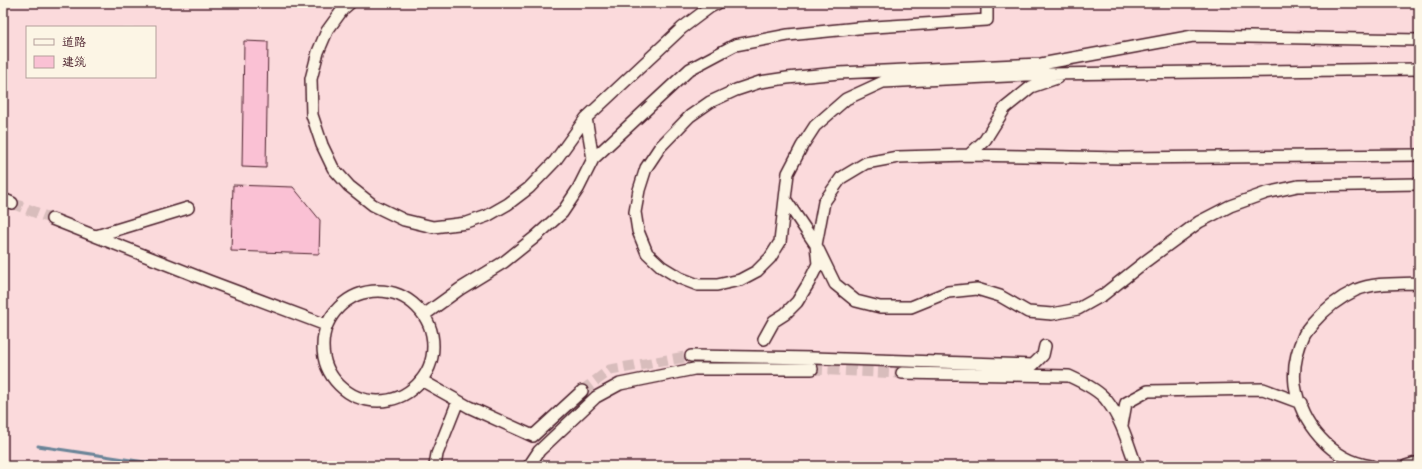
<svg xmlns="http://www.w3.org/2000/svg" width="1422" height="469" font-family="'Indie Flower','LXGW WenKai TC',sans-serif">
<rect width="100%" height="100%" fill="#fbe5e0"/>
<filter id="ink" filterUnits="userSpaceOnUse"><feTurbulence type="fractalNoise" baseFrequency=".025" numOctaves="2"/><feDisplacementMap in="SourceGraphic" scale="8" xChannelSelector="R" yChannelSelector="G"/><feConvolveMatrix kernelMatrix="1 2 1 2 8 2 1 2 1" color-interpolation-filters="sRGB"/></filter>
<g filter="url(#ink)">
<path fill="#fbdadc" fill-rule="evenodd" d="M3 3H1419V466H3ZM27 27H155V77H27Z"/>
<g fill="none" stroke-linecap="round" stroke-linejoin="round">
<path stroke="#6a8498" stroke-width="3" d="M38 446 171 466"/>
</g>
<path fill="#fac1d4" stroke="#4a1f2b" d="M244 41 268 42 266 168 242 167Z
M233 185 293 187 320 220 319 254 231 251Z"/>
<g fill="none" stroke-linecap="round" stroke-linejoin="round">
<path stroke="#d8bdbc" stroke-width="11" stroke-dasharray="11 5.5" stroke-linecap="butt" d="M12 203 52 219
M812 369 902 373
M582 391 610 370 691 356"/>
<g stroke="#4a1f2b" stroke-width="14">
<path id="minor" d="M350 3 343 9 327 31 318 52 311 79 312 115 322 145 333 168 349 186 373 205 404 220 433 227 467 223 487 216 508 204 529 188 555 161 586 118 682 28 710 7 718 3
M1419 40 1193 36 1041 64 839 73 787 78 760 82 736 90 710 102 690 116 660 147 646 168 639 190 635 212 638 231 647 253 662 267 680 278 698 285H717L740 280 757 271 770 258 780 242 788 173 802 146 815 126 846 99 883 82 1048 74 1419 69
M969 155 985 140 1005 108 1031 87 1057 78
M1419 155 1121 158 969 155 898 157 866 163 841 178 824 202 816 245 835 284 856 301 880 307H911L948 292 977 289 1000 296 1028 312 1052 314 1078 309 1103 295 1146 261 1199 222 1230 206 1266 193 1298 186 1419 184
M593 159 690 69 735 45 788 35 858 28 987 20V3
M3 199 12 203
M52 219 209 281 326 325
M96 236 188 208
M323 346a55 55 0 1 1 110 0a55 55 0 1 1-110 0Z
M424 315 460 289 504 262 534 238 562 213 578 189 593 159 586 118
M764 339 774 321 785 314 797 302 808 284 818 264 816 245 785 199
M691 356 813 358 1033 365 1043 355 1045 346
M902 373 1069 376C1080 381 1100 391 1107 401 1122 420 1128 444 1136 466
M421 380 469 407 533 436 582 391
M1122 425 1126 403 1148 391 1263 389 1301 403
M435 466 437 454 458 401
M529 466 539 451 596 397 620 384 694 369H812
M1371 466C1331 460 1301 424 1295 385 1293 368 1297 350 1304 335 1306 331 1310 327 1313 323 1325 309 1339 298 1356 290 1375 282 1399 284 1419 283
M1406 466 1419 462"/>
</g>
<use href="#minor" stroke="#fcf5e5" stroke-width="11"/>
</g>
</g>
<rect width="1422" height="469" fill="none" stroke="#fcf5e5" stroke-width="16"/>
<rect x="8" y="8" width="1406" height="453" fill="none" stroke="#4a1f2b" stroke-width="1.5" filter="url(#ink)"/>
<rect x="26" y="26" width="130" height="52" fill="#fcf5e5" stroke="#b59f9b"/>
<rect x="34" y="39" width="20" height="6" fill="#fcf5e5" stroke="#b59f9b"/>
<text x="62" y="46" font-size="12" fill="#4a1f2b">道路</text>
<rect x="34" y="56" width="20" height="12" fill="#fac1d4" stroke="#b59f9b"/>
<text x="62" y="66" font-size="12" fill="#4a1f2b">建筑</text>
</svg>
